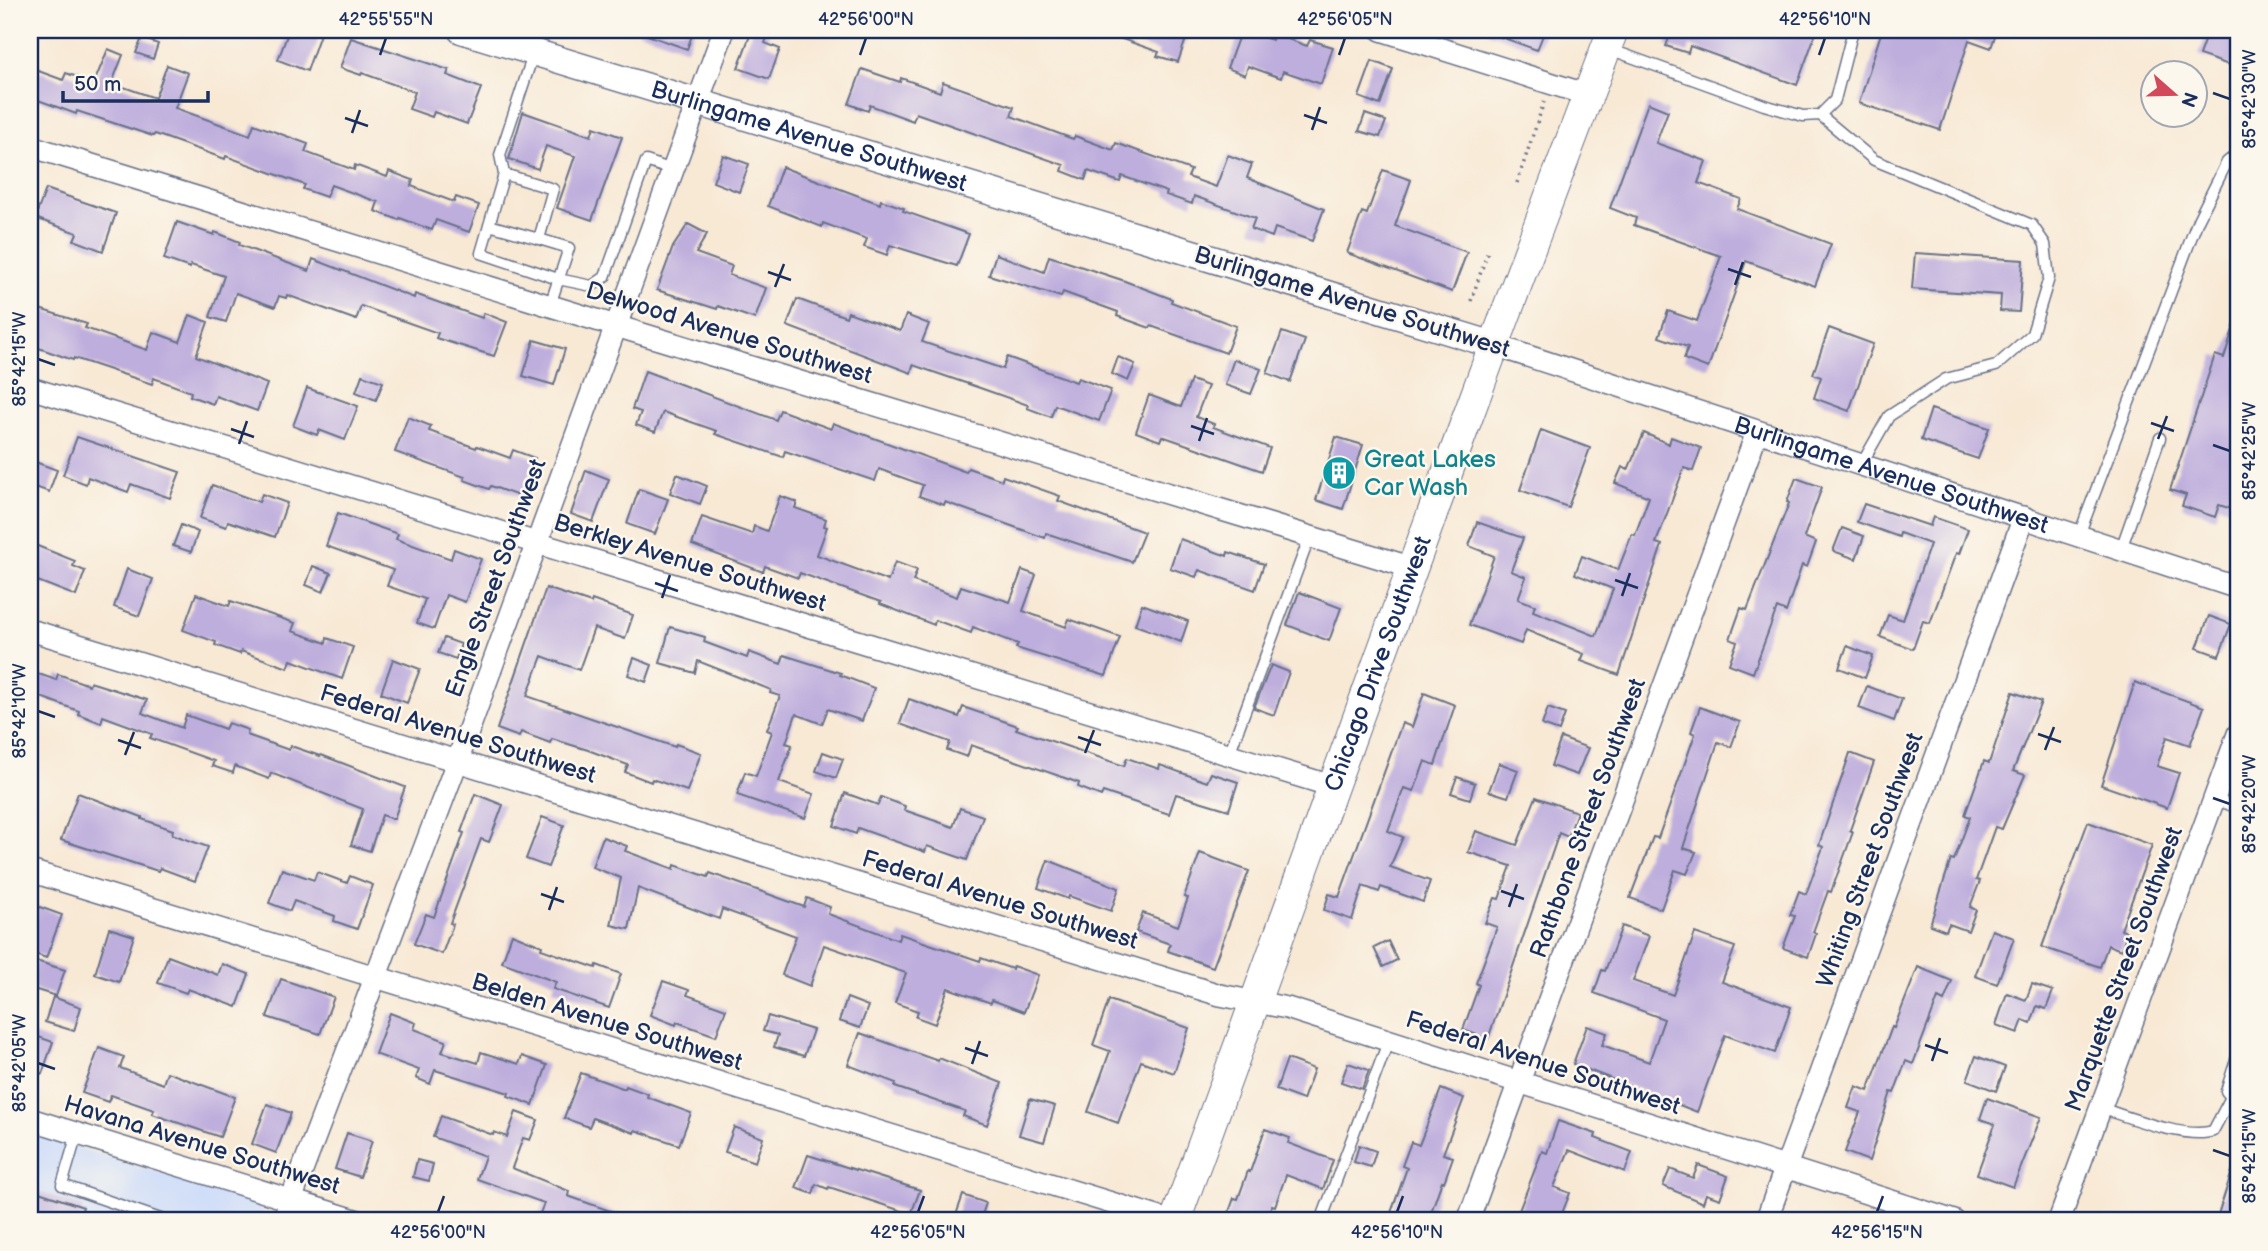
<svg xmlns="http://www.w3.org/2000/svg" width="2268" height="1251" font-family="'Balsamiq Sans',sans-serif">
<rect width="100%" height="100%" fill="#fbf7ec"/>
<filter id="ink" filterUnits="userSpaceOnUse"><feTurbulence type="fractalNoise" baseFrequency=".0143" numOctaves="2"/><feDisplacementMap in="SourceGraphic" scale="14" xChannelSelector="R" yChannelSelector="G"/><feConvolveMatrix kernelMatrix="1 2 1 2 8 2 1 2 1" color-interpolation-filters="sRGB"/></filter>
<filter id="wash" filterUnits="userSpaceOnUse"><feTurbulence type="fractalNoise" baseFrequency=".00686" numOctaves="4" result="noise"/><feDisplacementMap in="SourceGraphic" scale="28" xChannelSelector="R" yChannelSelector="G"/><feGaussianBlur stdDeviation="1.57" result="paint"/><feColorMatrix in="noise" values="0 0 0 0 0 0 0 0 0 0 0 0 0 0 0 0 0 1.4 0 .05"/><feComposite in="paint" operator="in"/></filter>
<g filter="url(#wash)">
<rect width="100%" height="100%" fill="#f8e9d5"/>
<path fill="#ccdbfa" d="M30 1132 260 1204 267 1221H30Z"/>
<g id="blocks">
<path fill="#beaedd" d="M289 30H308L320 34 307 71 278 60Z
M639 30H694L687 49 639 32Z
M752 30 769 33 765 43 780 49 769 79 738 68Z
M1103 30H1189L1178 62 1157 56 1159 52 1102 32Z
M1241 30 1272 40 1274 34 1307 46 1310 40 1333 47 1321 84 1283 71 1281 78 1248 66 1245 75 1227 68Z
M1488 30H1545L1537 50 1487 32Z
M1652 30H1817L1797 85 1690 46 1688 53 1666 46 1669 38 1651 32Z
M1882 30H1997L1991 48 1969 40 1940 130 1859 103Z
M2208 30H2238V68L2199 55Z
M142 38 158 44 153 59 136 53Z
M351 38 449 70 447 75 481 88 467 124 434 112 432 117 409 109 415 92 362 73 361 75 340 68Z
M108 49 123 55 112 83 155 98 167 65 188 73 175 108 250 135 254 124 308 144 305 152 354 170 355 165 387 177 389 171 413 180 411 186 454 202 456 197 479 205 469 232 436 220 432 230 400 218 399 220 375 211 378 202 331 185 326 197 303 189 305 185 226 156 225 159 155 134 153 136 77 111 76 114 30 97V68L63 80 66 73 94 83Z
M1372 61 1393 69 1380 105 1359 97Z
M862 69 900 82 901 78 940 92 943 82 1014 107 1011 116 1073 139 1075 136 1113 150 1116 143 1191 170 1188 177 1216 187 1228 155 1252 164 1247 178 1324 209 1312 241 1275 228 1272 237 1251 229 1255 218 1194 196 1192 204 1166 195 1167 192 1122 176 1120 182 1088 171 1085 180 1062 171 1064 165 916 113 913 121 870 105 868 111 849 104Z
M1648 103 1668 111 1656 143 1706 161 1698 183 1741 199 1737 209 1831 244 1815 286 1746 261 1708 368 1684 359 1688 347 1659 337 1668 311 1697 321 1721 256 1634 225 1636 218 1610 208Z
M523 112 591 136 594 127 622 137 592 220 557 208 575 156 546 146 538 169 509 159Z
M1365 114 1386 121 1380 137 1359 131Z
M723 155 749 164 739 192 713 182Z
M782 167 880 204 881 200 904 208 903 211 969 234 957 266 890 245 887 255 864 247 867 239 823 223 822 227 768 206Z
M1383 170 1411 180 1395 226 1467 252 1452 292 1347 253 1362 212 1367 214Z
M46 189 116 213 103 251 74 240 77 233 35 218Z
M177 222 214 235 215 232 240 242 239 245 309 271 313 259 414 298 415 294 482 318 484 313 507 322 494 356 436 338 438 333 361 306 356 320 287 295 286 298 279 296 275 307 236 293 226 322 210 317 224 276 191 265 190 268 164 259Z
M688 224 707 234 696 253 732 266 729 275 766 288 755 319 718 306 717 309 657 290 673 247Z
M1915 253 2023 260 2019 312 2000 311 2001 295 1912 289Z
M996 254 1044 272 1049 256 1122 280 1172 299 1171 302 1236 326 1226 353 1151 326 1150 328 1117 316 1118 312 1063 292 1061 297 989 275Z
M797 299 846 317 848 312 900 331 906 315 929 324 922 342 1003 369 1007 357 1076 382 1078 378 1111 390 1099 421 1055 405 1051 417 1027 408 1028 405 980 388 913 365 911 373 787 326Z
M30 306 87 324 85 328 147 350 153 332 180 342 190 315 208 322 196 356 267 384 257 411 216 396 213 404 190 396 191 392 154 378 152 384 74 358 73 360 30 345Z
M2235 323H2238V511L2219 505 2215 517 2182 506 2186 495 2170 490 2215 355 2224 358Z
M1829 328 1873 344 1849 411 1814 398 1821 377 1813 374Z
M1282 332 1305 340 1290 382 1267 373Z
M534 340 565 349 554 385 523 376Z
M1118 357 1135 364 1128 381 1112 374Z
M1234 359 1261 369 1251 394 1225 385Z
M645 371 776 420 780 410 831 429 833 423 966 472 968 468 1002 480 1003 476 1060 496 1058 501 1144 532 1132 562 1046 533 1045 538 945 502 944 505 919 496 923 485 879 469 875 481 785 451 783 457 715 434 717 431 663 412 655 432 636 425 641 412 632 409Z
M362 375 383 382 376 400 356 392Z
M1191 380 1208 386 1196 417 1214 424 1213 427 1270 448 1262 471 1162 436 1160 441 1136 432 1149 395 1181 407Z
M307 388 358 406 345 440 319 430 317 435 293 426Z
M1931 409 1989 428 1978 459 1921 440Z
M408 417 431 426 429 431 476 448 477 446 510 458 513 450 535 458 521 497 491 486 489 489 464 480 465 477 395 452Z
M1541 430 1590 448 1568 507 1520 490Z
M1644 433 1669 444 1671 437 1701 448 1693 471 1684 468 1656 543 1662 545 1619 675 1581 661 1584 654 1526 630 1521 644 1469 625 1494 556 1469 546 1477 522 1523 538 1511 571 1526 577 1518 599 1535 605 1533 611 1596 636 1613 589 1575 574 1582 556 1618 570 1632 534 1635 535 1649 497 1615 483 1622 467 1628 470Z
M77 437 180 472 170 498 131 484 128 492 88 477 86 484 63 475Z
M1336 437 1363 445 1343 509 1316 500Z
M30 460 57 470 49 492 30 485Z
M586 470 609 479 593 522 571 514Z
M677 474 707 486 700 504 670 493Z
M1796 478 1822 487 1804 537 1816 542 1807 567 1802 565 1786 612 1777 608 1753 673 1729 664 1737 642 1730 639 1741 608 1747 610 1789 503 1787 502Z
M212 485 259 502 262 494 287 503 275 537 228 521 226 527 200 518Z
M639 489 668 499 655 534 627 524Z
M780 496 797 502 795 508 826 519 824 526 827 527 817 555 888 581 895 562 917 570 913 581 957 597 961 586 1010 602 1022 570 1036 575 1023 611 1066 627 1069 619 1120 637 1106 676 1016 648 1018 644 973 627 971 633 935 620 934 625 880 604 881 602 800 573 798 578 765 566 763 572 692 545 702 517 752 534 754 526 767 531Z
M1864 504 1930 526 1933 517 1968 529 1959 554 1956 553 1930 623 1923 621 1913 649 1880 637 1888 615 1903 620 1930 544 1900 533 1899 537 1857 522Z
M338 513 398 534 396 539 451 559 454 549 481 559 465 602 446 595 434 629 417 623 425 599 387 586 393 570 326 546Z
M181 525 198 532 191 552 173 546Z
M1842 528 1864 536 1856 559 1833 551Z
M1180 539 1227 556 1228 552 1264 564 1255 590 1199 570 1196 577 1170 568Z
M30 543 75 561 73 566 85 571 76 596 30 578Z
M313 566 331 573 323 592 306 585Z
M127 569 153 579 139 616 114 607Z
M546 588 591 603 592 600 633 615 625 639 594 628 579 670 542 656 527 696 675 747 676 744 701 753 687 791 652 779 651 782 625 772 628 765 588 750 552 739 550 743 521 732 519 737 497 729Z
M1299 592 1341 608 1329 641 1287 625Z
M196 594 229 606 231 601 295 623 292 631 326 643 327 638 353 647 342 679 291 660 288 668 241 651 240 654 215 645 216 642 183 630Z
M1142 604 1188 621 1181 642 1135 625Z
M2209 616 2231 624 2219 656 2197 648Z
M670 627 705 637 704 642 747 658 749 652 781 664 784 655 841 673 840 675 874 688 862 721 828 709 822 724 796 714 786 743 792 745 779 782 814 794 805 818 737 795 745 772 756 776 772 732 767 730 780 696 770 693 771 690 698 661 695 673 660 663Z
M444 638 461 644 456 659 438 653Z
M1847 646 1873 656 1865 678 1839 668Z
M634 658 652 665 646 682 628 675Z
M393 659 420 669 407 703 381 693Z
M1271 665 1289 672 1274 715 1254 708Z
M30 671 56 680 58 674 89 685 90 682 147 700 142 713 182 728 186 715 225 729 228 723 248 730 247 735 289 750 291 746 320 756 321 755 405 787 394 819 382 815 370 851 351 845 363 809 271 773 269 779 235 766 233 773 212 766 214 761 150 738 152 734 103 716 101 723 78 714 79 711 30 693Z
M2135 682 2204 707 2190 745 2167 737 2157 766 2179 773 2167 808 2101 785Z
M1867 686 1902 699 1894 721 1859 708Z
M2013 692 2041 702 2013 771 2025 775 2002 829 1995 827 1976 880 1980 881 1970 907 1976 910 1968 931 1949 924 1946 931 1930 925 1951 859 1954 860 1970 817 1965 815 1976 784 1984 761 1989 763Z
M1424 693 1455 705 1435 765 1425 761 1414 791 1404 788 1388 831 1403 837 1390 867 1430 881 1423 902 1381 887 1379 892 1363 886 1352 920 1324 910 1329 894 1339 897 1402 723 1412 727Z
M909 699 959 717 963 707 1018 726 1016 729 1124 766 1127 758 1159 769 1160 765 1207 782 1211 773 1238 782 1229 810 1176 794 1169 814 1103 792 1101 796 1078 787 1079 783 971 745 967 757 947 750 950 742 900 724Z
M1700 707 1740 722 1731 747 1718 742 1683 848 1696 852 1687 874 1675 870 1661 909 1630 898 1653 837 1658 838 1680 777 1695 734 1691 732Z
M1548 708 1565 714 1559 731 1542 725Z
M1561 738 1588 748 1577 775 1551 766Z
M823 752 843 759 836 778 816 771Z
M1850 753 1874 762 1850 830 1853 832 1831 892 1828 891 1813 932 1816 934 1808 957 1783 948 1795 916 1790 915 1799 891 1806 894 1823 847 1819 845Z
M1499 763 1518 770 1508 797 1489 791Z
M1457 777 1475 783 1470 799 1451 793Z
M78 793 142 817V819L173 830 172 834 208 847 195 881 160 868 158 871 61 840Z
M845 793 878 805 881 797 905 806 904 810 953 827 960 808 983 816 967 860 927 846 925 852 858 828 856 834 834 826Z
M475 794 503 805 489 842 481 839 450 923 453 924 442 954 414 944 426 914 434 917 464 833 461 832Z
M1536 797 1577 812 1568 837 1559 833 1488 1039 1463 1030 1479 985 1476 983 1497 927 1485 923 1495 898 1499 899 1511 866 1468 852 1476 831 1517 845Z
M542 817 564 825 548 867 526 859Z
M2088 822 2152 845 2121 930 2127 932 2121 950 2108 945 2100 967 2042 947Z
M603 837 627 846 625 851 674 869 675 865 708 877 710 873 804 907 807 898 830 907 828 914 898 940 900 934 980 961 981 958 1012 969 1013 966 1038 975 1024 1012 992 1000 991 1003 948 988 935 1024 916 1017 918 1011 895 1003 906 973 824 945 810 986 782 975 796 936 722 909 719 919 638 888 629 929 611 925 621 878 592 867Z
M1200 853 1249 871 1213 967 1168 951 1170 944 1136 932 1143 913 1178 926 1188 898 1184 897Z
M1048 860 1119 888 1111 911 1069 896 1068 899 1038 888Z
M282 869 314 880 317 872 347 883 350 876 373 885 357 929 334 921 335 916 294 901 290 911 269 903Z
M37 906 62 915 46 958 30 952V927Z
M1622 926 1649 936 1633 981 1673 995 1695 933 1735 947 1722 982 1791 1007 1775 1053 1725 1035 1697 1112 1573 1064 1587 1026 1607 1033 1602 1045 1649 1062 1664 1019 1594 993 1602 970 1605 971Z
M109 928 134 936 119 982 95 974Z
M1992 930 2014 938 1997 984 1975 976Z
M512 934 542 946 541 949 596 968 597 965 621 974 609 1008 553 989 556 982 502 962Z
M1388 941 1397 960 1383 967 1374 948Z
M168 956 218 975 222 964 249 974 237 1007 188 989 186 993 158 983Z
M36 961 65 970 56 996 30 988Z
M1918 967 1952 981 1944 1001 1938 998 1913 1064 1906 1061 1894 1093 1891 1092 1869 1161 1845 1152 1860 1112 1848 1108 1856 1086 1868 1091 1892 1027 1894 1028Z
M281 979 334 997 320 1034 267 1017Z
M663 981 689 990 687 995 726 1009 716 1036 677 1022 676 1025 650 1015Z
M2032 984 2053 991 2046 1009 2037 1006 2031 1023 2023 1020 2018 1033 1996 1025 2007 993 2026 1000Z
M53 997 81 1007 74 1031 45 1022Z
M847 998 868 1006 860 1028 839 1021Z
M1109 1000 1189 1028 1174 1073 1141 1061 1118 1123 1088 1112 1110 1051 1093 1045Z
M390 1013 416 1023 414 1029 446 1041 442 1052 478 1063 481 1052 519 1064 522 1056 547 1065 533 1105 508 1096 509 1093 435 1070 430 1084 416 1078 419 1070 375 1054Z
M768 1016 813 1030 804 1056 774 1047 778 1035 763 1031Z
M860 1033 938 1061 939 1058 1002 1083 987 1125 963 1116 965 1111 895 1087 896 1083 848 1065Z
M30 1034 53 1042 42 1074 30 1069Z
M99 1048 124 1057 120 1068 163 1084 167 1072 235 1097 220 1137 152 1114 154 1110 111 1095 108 1102 82 1093Z
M1976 1056 2005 1067 1996 1091 1967 1080Z
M1287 1059 1314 1069 1303 1100 1276 1090Z
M1348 1063 1369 1070 1362 1089 1341 1082Z
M581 1073 625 1089 626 1086 648 1094 647 1097 691 1113 679 1145 635 1130 634 1133 593 1118 589 1127 564 1118Z
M1441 1089 1464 1098 1443 1154 1453 1157 1444 1182 1442 1181 1428 1221H1388L1407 1168 1402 1166 1411 1142 1419 1145Z
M1987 1098 2041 1117 2013 1187 1977 1174 1995 1124 1980 1119Z
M1030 1099 1055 1106 1044 1142 1019 1135Z
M267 1104 291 1113 276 1153 252 1144Z
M516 1112 538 1120 530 1140 523 1138 512 1168 569 1191 568 1196 633 1219V1221H537L544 1203 477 1179 485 1156 433 1137 441 1116 493 1135 494 1132 507 1137Z
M1558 1121 1596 1134 1595 1138 1632 1152 1625 1172 1569 1150 1554 1187 1570 1193 1559 1221H1515L1542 1151 1547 1153Z
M734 1127 763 1138 755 1162 725 1152Z
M1265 1129 1290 1138 1288 1143 1333 1160 1323 1189 1286 1175 1275 1206 1272 1205 1266 1221H1226L1234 1198 1238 1199 1248 1171 1250 1172Z
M347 1133 372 1141 360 1177 335 1169Z
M1359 1145 1376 1151 1371 1167 1354 1162Z
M808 1155 920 1190 911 1214 829 1187 828 1189 816 1184 813 1194 796 1188Z
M417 1160 433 1164 429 1181 413 1177Z
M2235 1162H2238V1221H2216Z
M1698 1165 1728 1176 1720 1199 1706 1194 1703 1203 1663 1186 1670 1169 1693 1178Z
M30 1189 83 1207 79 1221H30Z
M963 1195 986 1203 980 1221H954Z"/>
</g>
</g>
<g filter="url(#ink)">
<use href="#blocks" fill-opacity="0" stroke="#687088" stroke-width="2"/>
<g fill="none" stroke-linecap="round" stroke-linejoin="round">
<g stroke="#687088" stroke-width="13">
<path id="service" d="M1609 49 1764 105 1803 116 1820 115 1835 100 1853 30
M1820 115 1874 160 2032 225 2045 244 2049 278 2032 334 1996 366 1946 379 1889 416 1861 465
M504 174 500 155 534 52
M489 225 539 239
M550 305 569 248 539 239 553 189 504 174 481 253 558 279 592 286 605 277 646 161 672 170
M2079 535 2198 220 2227 162 2238 153
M2121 549 2160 438
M1229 754 1310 536
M2214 799 2238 808
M2238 1054 2226 1091 2231 1097 2238 1099
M2100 1108C2129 1117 2186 1140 2213 1131L2231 1097
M77 1134 62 1185 166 1221
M1321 1221 1388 1042"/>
</g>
<g stroke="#687088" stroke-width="24">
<g id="minor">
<path d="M1381 30 1588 95"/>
<path d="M30 146 616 326 1413 568"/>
<path id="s1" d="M1494 345 2238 588"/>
<path d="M30 388 1335 787"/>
<path d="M30 630 1220 995 1287 1008 1954 1221"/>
<path d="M30 871 1170 1221"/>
<path d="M30 1119 358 1221"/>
<path d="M283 1221 457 762 724 30"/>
<path d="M1468 1221 1757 432"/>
<path d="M1766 1221 2024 517"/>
<path d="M2059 1221 2238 734"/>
</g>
</g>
<g stroke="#687088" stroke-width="29">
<g id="tertiary">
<path id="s2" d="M461 30 1494 345"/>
</g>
</g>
<g stroke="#687088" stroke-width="32">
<g id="secondary">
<path id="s3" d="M1175 1221C1321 824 1461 425 1613 30"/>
</g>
</g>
<path stroke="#687088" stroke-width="3.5" stroke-dasharray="2 5" stroke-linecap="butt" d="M1517 183 1544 102
M1471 301 1488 251"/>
<use href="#service" stroke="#fff" stroke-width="10"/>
<use href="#minor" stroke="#fff" stroke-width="21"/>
<use href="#tertiary" stroke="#fff" stroke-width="26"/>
<use href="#secondary" stroke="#fff" stroke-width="30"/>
</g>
</g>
<path fill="none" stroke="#1b2f5e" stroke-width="2.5" d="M380 55 386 38M860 55 866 38M1339 55 1345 38M1819 55 1825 38M2213 93 2230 99M1304 115 1327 123M345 118 368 126M1312 130 1320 107M352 133 360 110M1728 269 1751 277M768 272 791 280M1735 285 1743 262M775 287 784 264M38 359 55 365M2151 423 2174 431M1191 426 1214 434M231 429 254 437M2158 439 2167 416M1199 441 1207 418M239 444 247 421M2213 445 2230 451M1615 580 1638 588M655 583 678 591M1622 596 1630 573M662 598 670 575M38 711 55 717M2038 734 2061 742M1078 737 1101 745M118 740 141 748M2045 750 2054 727M1085 753 1094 730M125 755 134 732M2213 798 2230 804M1501 891 1524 899M541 894 564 902M1509 907 1517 884M549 910 557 887M1925 1045 1948 1053M965 1048 988 1056M1932 1061 1940 1038M38 1063 55 1069M972 1064 980 1041M2213 1150 2230 1156M438 1212 444 1196M918 1212 924 1196M1397 1212 1403 1196M1877 1212 1883 1196"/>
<defs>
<g id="building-disc" transform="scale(1.75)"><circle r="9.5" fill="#0f9aa8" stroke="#fbf7ec"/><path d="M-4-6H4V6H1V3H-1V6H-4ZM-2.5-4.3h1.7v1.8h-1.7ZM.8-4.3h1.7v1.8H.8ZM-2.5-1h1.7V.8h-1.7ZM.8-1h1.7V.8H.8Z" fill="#fff"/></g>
</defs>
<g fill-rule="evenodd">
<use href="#building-disc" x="1339" y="473"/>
</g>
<g text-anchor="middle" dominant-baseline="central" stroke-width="5" stroke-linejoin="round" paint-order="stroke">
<g font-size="24" fill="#1b2f5e" stroke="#fbf7ec">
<text stroke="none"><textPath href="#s2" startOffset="364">Burlingame Avenue Southwest</textPath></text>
<text transform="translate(1352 302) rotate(17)">Burlingame Avenue Southwest</text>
<text transform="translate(729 333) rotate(17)">Delwood Avenue Southwest</text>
<text stroke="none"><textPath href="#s1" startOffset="418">Burlingame Avenue Southwest</textPath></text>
<text transform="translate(690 563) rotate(17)">Berkley Avenue Southwest</text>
<text transform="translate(496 578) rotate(-70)">Engle Street Southwest</text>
<text stroke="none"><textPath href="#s3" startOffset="593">Chicago Drive Southwest</textPath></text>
<text transform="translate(458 734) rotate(17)">Federal Avenue Southwest</text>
<text transform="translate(1588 818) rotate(-70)">Rathbone Street Southwest</text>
<text transform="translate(1870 860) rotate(-70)">Whiting Street Southwest</text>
<text transform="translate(1000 900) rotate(17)">Federal Avenue Southwest</text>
<text transform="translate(2124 969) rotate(-70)">Marquette Street Southwest</text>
<text transform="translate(607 1022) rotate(17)">Belden Avenue Southwest</text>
<text transform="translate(1543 1063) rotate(18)">Federal Avenue Southwest</text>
<text transform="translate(202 1145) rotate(17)">Havana Avenue Southwest</text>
</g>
<g font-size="24" fill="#0d838f" stroke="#fbf7ec" text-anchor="start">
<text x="1364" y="459">Great Lakes<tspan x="1364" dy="28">Car Wash</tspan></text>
</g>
</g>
<rect width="2268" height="1251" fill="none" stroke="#fbf7ec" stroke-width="77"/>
<g transform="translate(2174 94) rotate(110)"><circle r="33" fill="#fbf7ec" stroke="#a1a7b3" stroke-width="2"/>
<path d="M0-5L12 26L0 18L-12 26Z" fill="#d1495b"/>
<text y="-10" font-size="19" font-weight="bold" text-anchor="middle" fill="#1b2f5e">N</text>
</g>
<path d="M63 91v10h145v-10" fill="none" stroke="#1b2f5e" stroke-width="3.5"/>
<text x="74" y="91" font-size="21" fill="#1b2f5e" stroke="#fbf7ec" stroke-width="5" paint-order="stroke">50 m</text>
<rect x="38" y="38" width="2192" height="1174" fill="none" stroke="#1b2f5e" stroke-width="2.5"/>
<g font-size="18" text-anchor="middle" fill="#1b2f5e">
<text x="386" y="25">42°55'55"N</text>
<text x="866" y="25">42°56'00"N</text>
<text x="1345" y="25">42°56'05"N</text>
<text x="1825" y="25">42°56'10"N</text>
<text transform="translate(2249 99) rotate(-90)" y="6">85°42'30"W</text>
<text transform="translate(19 359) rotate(-90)" y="6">85°42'15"W</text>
<text transform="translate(2249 451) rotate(-90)" y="6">85°42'25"W</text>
<text transform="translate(19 711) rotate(-90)" y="6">85°42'10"W</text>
<text transform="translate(2249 804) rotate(-90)" y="6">85°42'20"W</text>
<text transform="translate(19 1063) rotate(-90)" y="6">85°42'05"W</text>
<text transform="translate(2249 1156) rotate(-90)" y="6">85°42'15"W</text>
<text x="438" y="1238">42°56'00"N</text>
<text x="918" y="1238">42°56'05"N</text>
<text x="1397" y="1238">42°56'10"N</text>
<text x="1877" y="1238">42°56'15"N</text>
</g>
</svg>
